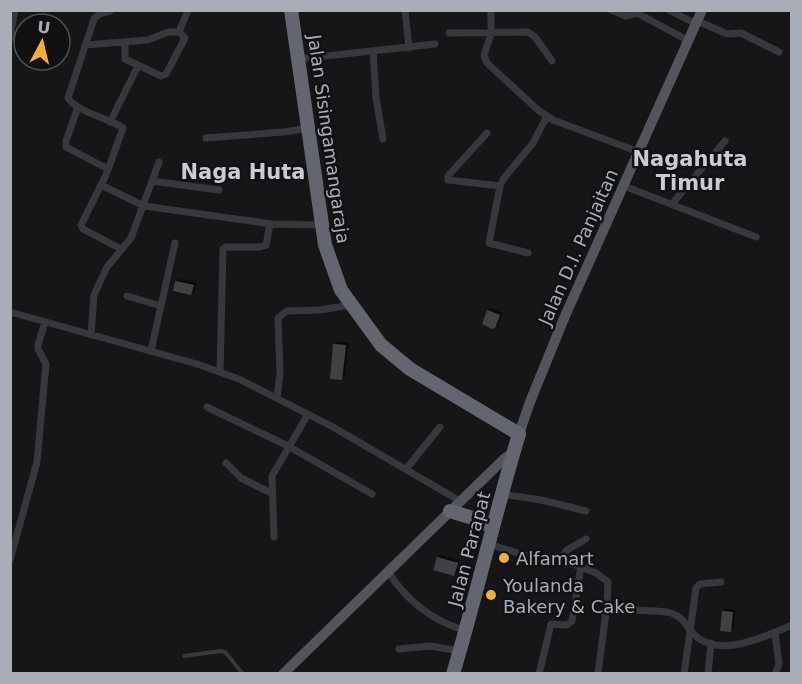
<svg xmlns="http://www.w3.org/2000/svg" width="802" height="684" font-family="'DejaVu Sans',sans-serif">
<defs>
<filter id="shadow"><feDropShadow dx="2.5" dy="-2.5" stdDeviation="0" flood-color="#0009"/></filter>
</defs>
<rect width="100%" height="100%" fill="#161618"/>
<path fill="#404145" filter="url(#shadow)" d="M175 281 194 285 191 295 173 291Z
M487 310 500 315 495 328 492 329 482 324Z
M333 344 346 345 342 380 330 379Z
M437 557 458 563 454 576 433 570Z
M722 611 733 612 731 632 720 631Z"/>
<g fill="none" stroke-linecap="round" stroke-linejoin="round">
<path stroke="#37383d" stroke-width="4" d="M184 656 221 651 225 652 243 674"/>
<path stroke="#37383d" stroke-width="7" d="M405 10 409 48
M491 10V34L484 55 487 63 538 110 553 120 639 152
M611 10 626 16 637 13 689 41
M669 10 696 24
M110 11 99 14 94 19 68 98C77 112 108 118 123 128L106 175 81 225 83 229 121 249
M698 21 727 34 741 33 779 52
M179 32 188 10
M449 33 528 32 535 37 552 61
M13 38 11 31 15 10
M85 45 148 40 168 32H179L185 38 166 74 161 76 125 59V42
M373 51 376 97 383 139
M299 59 435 44
M78 107 66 141V147L108 169
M110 122 138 66
M487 133 448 176V180L500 186 504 178 533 143 547 116
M206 138 284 132 308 128
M152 181 219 190
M101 185 144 206 272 224 321 225
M500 186 489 243 528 253
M624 186 756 237
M672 204 725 141
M127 296 161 306
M10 312 197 364 239 379 333 427 460 501
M91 335 94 295 107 267 131 238 159 162
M151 351 175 243
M220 372 223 249 226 247H260L266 245 270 224
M277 398 280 373 278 318 287 311 320 310 351 305
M207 407 288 446 372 494
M226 463 241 478 271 493
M406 469 440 427
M502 494 541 500 586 511
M274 537 272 476 308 414
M488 544 524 555 560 559 596 573 608 582 607 604C626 615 650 607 671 613 686 618 687 630 698 638 724 657 766 636 792 625
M560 559 567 550 586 539
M10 560 37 462 46 364 38 349V345L45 322
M388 571C405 600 434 622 467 631
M775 633 779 664 775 674
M399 649 430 646 461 651
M539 674 551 624 567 625 572 621 581 566
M598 674 607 604
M684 674 696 588 700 584 721 582
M708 674 711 643"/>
<path stroke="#53555c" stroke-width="10" d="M519 434 530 402 565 316 702 10
M283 674 505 458 513 453"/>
<path stroke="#63666e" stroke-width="14" d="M291 10 325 245 341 290 381 345 410 369 519 434C495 513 477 594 453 674
M450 511 476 519 492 527"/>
</g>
<g fill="#f2b134" stroke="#111113" stroke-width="2">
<circle cx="504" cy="558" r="6"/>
<circle cx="491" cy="595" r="6"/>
</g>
<g text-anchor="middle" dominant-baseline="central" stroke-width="5" stroke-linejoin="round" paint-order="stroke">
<g font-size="18" fill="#a8adb8" stroke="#111113">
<text transform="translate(329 139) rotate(82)">Jalan Sisingamangaraja</text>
<text transform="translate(578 247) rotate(-66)">Jalan D.I. Panjaitan</text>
<text transform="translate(469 549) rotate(-75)">Jalan Parapat</text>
</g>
<g font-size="18" fill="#a8adb8" stroke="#111113" text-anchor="start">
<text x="516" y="558">Alfamart</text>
<text x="503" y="585">Youlanda<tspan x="503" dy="21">Bakery &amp; Cake</tspan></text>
</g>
<g font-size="21" font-weight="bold" fill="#c9ccd4" stroke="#111113">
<text x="690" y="159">Nagahuta<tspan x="690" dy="24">Timur</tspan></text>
<text x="243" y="172">Naga Huta</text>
</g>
</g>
<rect width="802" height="684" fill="none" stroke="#a8adb8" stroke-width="24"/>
<g transform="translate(42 42) rotate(7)"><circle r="28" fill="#111113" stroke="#4d4f55" stroke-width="1.5"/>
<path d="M0-4.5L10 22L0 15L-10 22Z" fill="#f2b134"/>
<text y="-9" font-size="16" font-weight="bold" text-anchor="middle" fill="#a8adb8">U</text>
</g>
</svg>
